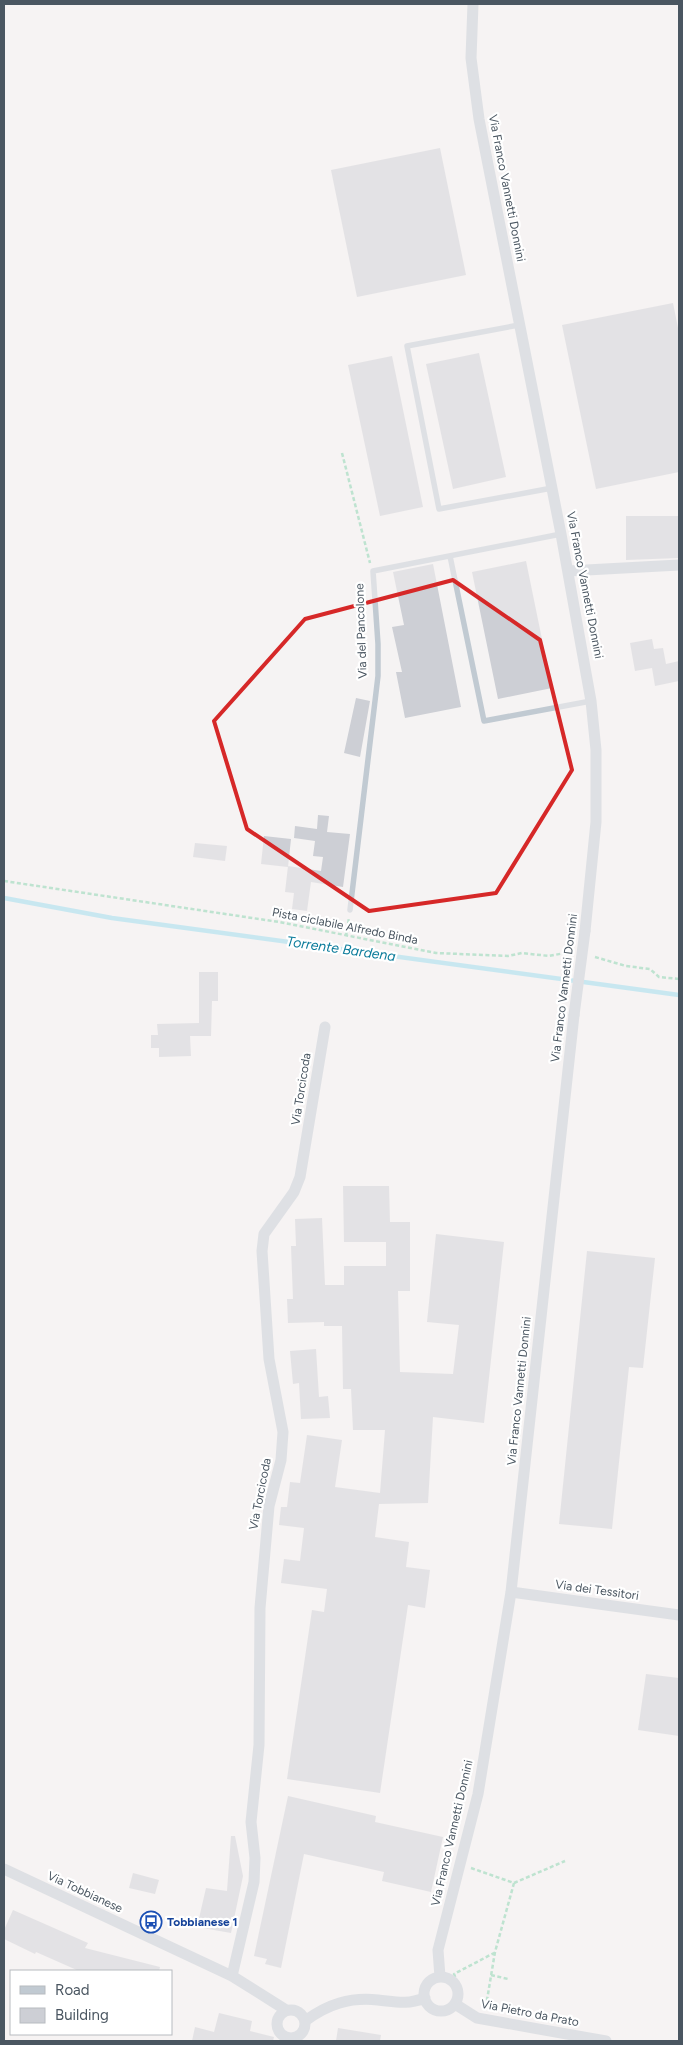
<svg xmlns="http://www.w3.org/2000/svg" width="683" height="2045" font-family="Figtree,sans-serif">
<rect width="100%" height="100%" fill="#f5f3f3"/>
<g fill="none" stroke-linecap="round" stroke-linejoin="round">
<path stroke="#90daee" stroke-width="4.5" d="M4 898 112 918 679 995"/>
</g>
<path fill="#cdcfd5" d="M440 148 466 275 357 297 331 170Z
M673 303 679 333V472L596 489 562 325Z
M479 353 506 477 453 489 426 364Z
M392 356 423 507 380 516 348 365Z
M626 516H679V558L626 560Z
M526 561 552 688 498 699 472 572Z
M433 564 461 707 405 718 396 672H402L392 627 404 625 393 572Z
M652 639 654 649 663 648 666 664 679 661V681L655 686 652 668 635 671 630 643Z
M356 698 370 701 360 757 344 753Z
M318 815 329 816 327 832 350 834 343 887 311 882 307 911 292 909 294 893 285 892 288 866 321 871 323 857 313 856 315 841 294 838 295 826 317 829Z
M264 836 291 839 288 867 261 864Z
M195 843 227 846 225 861 193 857Z
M199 972H218V1001H212L211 1036H190L191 1056 159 1057V1048H151V1035H158L157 1024 199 1023Z
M343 1186H389L390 1222H410V1291H398L400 1372 453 1374 459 1325 427 1322 436 1234 504 1242 484 1423 433 1417 428 1503 379 1504 375 1537 409 1542 406 1567 430 1570 425 1608 408 1605 380 1793 287 1779 312 1610 324 1612 327 1589 281 1583 284 1559 300 1561 304 1528 279 1525 281 1507H287L290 1482 300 1483 307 1435 342 1440 335 1487 380 1493 385 1430H353L351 1389H343L342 1326H324V1322L288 1323 287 1299H293L291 1246H296L295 1219 322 1218 325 1285H344V1266H386V1242H344Z
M587 1251 655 1258 643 1368 629 1367 612 1529 559 1524Z
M316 1349 319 1397 328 1396 330 1418 301 1419 299 1383 293 1384 290 1351Z
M646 1674 679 1678V1736L638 1730Z
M288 1796 376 1816 375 1822 443 1837 431 1892 382 1881 384 1872 304 1854 281 1968 265 1964 267 1959 254 1956Z
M231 1836H235L243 1876 231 1933 197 1927 206 1888 227 1891Z
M133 1873 159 1880 155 1894 129 1888Z
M13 1910 88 1943 85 1948 160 1967 159 1971H79L36 1952 35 1954 4 1939V1930Z
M219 2013 252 2021 250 2031 274 2037 273 2041H192L195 2027 214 2032Z
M338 2028 381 2035 380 2041H336Z"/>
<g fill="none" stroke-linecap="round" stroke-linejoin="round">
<path stroke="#7ad0a6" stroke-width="2.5" stroke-dasharray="4 2.5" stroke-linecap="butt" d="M342 453 370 563
M4 881 279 922 436 953 508 956 522 953 549 956 570 952
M346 936 349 918
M595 957 626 966 650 969 659 977 679 979
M471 1868 514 1883 495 1952 486 2006H484
M514 1883 565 1861
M491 1975 508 1979
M460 1989 454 1974 494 1953"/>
<path stroke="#c1cad2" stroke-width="5.5" d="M519 325 407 346 439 509 552 488
M450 556 484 721 591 701
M350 910 378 676V644L373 571 561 534"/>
<path stroke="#c1cad2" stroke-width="11" d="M473 4 471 58 479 119 561 534 591 701 596 750V822L585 931
M568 571 679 565
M511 1592 679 1615
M4 1869 232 1976 286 2010
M232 1976 254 1882 255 1858 251 1822 259 1745 260 1608 269 1506 281 1460 283 1432 269 1359 262 1251 264 1234 294 1192 300 1177 325 1027
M424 1994a17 17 0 1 1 34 0a17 17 0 1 1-34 0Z
M440 1977 438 1950 478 1794 511 1592 574 1015
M456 2002 455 2004 477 2018 606 2041
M277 2024a14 14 0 1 1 28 0a14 14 0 1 1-28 0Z
M305 2021C328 2004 350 1997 378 2000 397 2002 406 2005 425 1998"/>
<path stroke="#c1cad2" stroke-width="11" d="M574 1015 585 931"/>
</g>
<path d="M0 0H683V2045H0ZM453 580 540 640 572 770 496 893 369 911 247 829 214 721 305 619Z" fill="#f5f3f3" fill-opacity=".55" fill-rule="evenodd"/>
<path fill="none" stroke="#d62828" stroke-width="4" stroke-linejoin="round" d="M453 580 540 640 572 770 496 893 369 911 247 829 214 721 305 619Z"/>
<defs>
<g id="bus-ring" transform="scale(1.125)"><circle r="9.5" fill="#fff" stroke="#1a4fb4" stroke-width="1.5"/><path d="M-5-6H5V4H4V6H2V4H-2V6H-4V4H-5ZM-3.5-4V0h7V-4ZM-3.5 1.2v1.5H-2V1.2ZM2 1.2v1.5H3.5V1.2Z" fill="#1a4fb4"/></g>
</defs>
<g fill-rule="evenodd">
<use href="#bus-ring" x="151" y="1922"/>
</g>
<g text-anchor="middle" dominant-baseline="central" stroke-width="4.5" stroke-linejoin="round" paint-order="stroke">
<g font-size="12" fill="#4a5661" stroke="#fff">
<text transform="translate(507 188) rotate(79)">Via Franco Vannetti Donnini</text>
<text transform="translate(585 585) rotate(79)">Via Franco Vannetti Donnini</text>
<text transform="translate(361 631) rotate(-92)">Via del Pancolone</text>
<text transform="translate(345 926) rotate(11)">Pista ciclabile Alfredo Binda</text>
<text transform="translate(564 988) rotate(-83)">Via Franco Vannetti Donnini</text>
<text transform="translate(301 1089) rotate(-81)">Via Torcicoda</text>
<text transform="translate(519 1391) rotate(-84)">Via Franco Vannetti Donnini</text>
<text transform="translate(260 1494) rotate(-79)">Via Torcicoda</text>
<text transform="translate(597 1590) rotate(8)">Via dei Tessitori</text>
<text transform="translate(452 1833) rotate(-77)">Via Franco Vannetti Donnini</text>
<text transform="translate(85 1892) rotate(25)">Via Tobbianese</text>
<text transform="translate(530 2013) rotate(11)">Via Pietro da Prato</text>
</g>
<g font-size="12" font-weight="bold" fill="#164399" stroke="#fff" text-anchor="start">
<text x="167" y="1922">Tobbianese 1</text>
</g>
<g font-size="14" font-style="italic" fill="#0c7c9b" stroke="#fff">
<text transform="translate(341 949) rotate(8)">Torrente Bardena</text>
</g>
</g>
<rect width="683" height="2045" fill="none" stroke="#4a5661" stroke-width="10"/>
<rect x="10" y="1970" width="162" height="65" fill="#ffffff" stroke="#b7bbc0"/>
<rect x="20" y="1986" width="25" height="8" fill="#c1cad2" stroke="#b7bbc0"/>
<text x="55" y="1995" font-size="15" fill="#4a5661">Road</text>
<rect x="20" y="2008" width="25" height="15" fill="#cdcfd5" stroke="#b7bbc0"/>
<text x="55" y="2020" font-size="15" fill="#4a5661">Building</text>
</svg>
